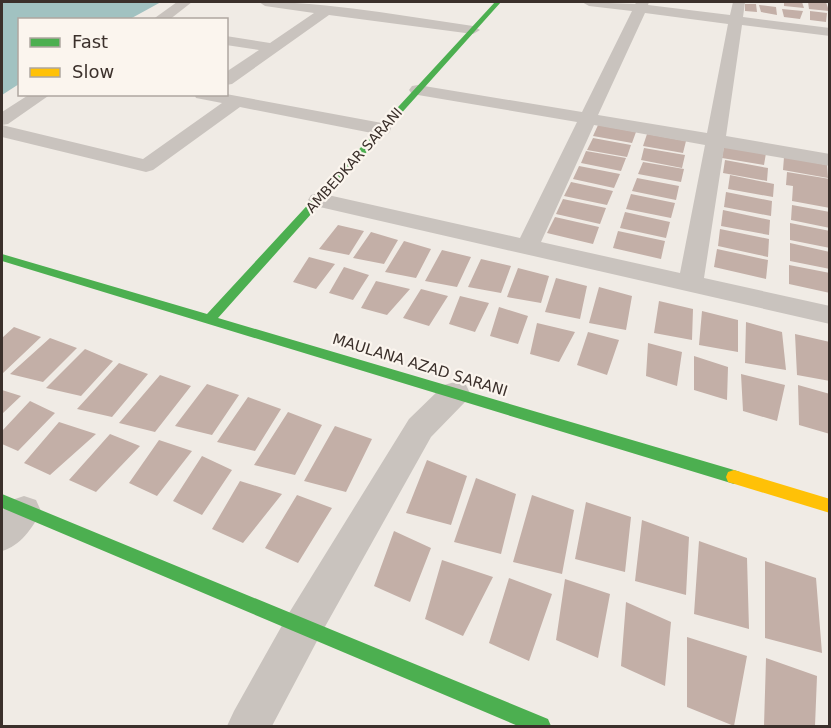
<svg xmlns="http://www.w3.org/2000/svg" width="831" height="728" font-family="'DejaVu Sans',sans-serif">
<rect width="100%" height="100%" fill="#f0ebe5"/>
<path fill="#a1c2c1" d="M2 2H161L130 19 20 20 19 84 2 95Z"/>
<path fill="#c3afa7" d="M784 2H802L804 8 784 6Z
M808 2H826L829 11 809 9Z
M745 4H756L757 12 745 11Z
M759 5 776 7 777 15 761 12Z
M782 9 803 11 800 19 784 17Z
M810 11 827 13 826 22 810 20Z
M598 125 636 132 632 143 593 136Z
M647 134 686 141 683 153 643 146Z
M593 138 631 145 627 157 587 150Z
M724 146 766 153 764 165 722 158Z
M644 148 685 155 682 168 641 160Z
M586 151 626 158 621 171 581 163Z
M784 157 827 165 828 178 783 170Z
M725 160 768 168 767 181 723 173Z
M643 162 684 169 681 182 638 174Z
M579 166 620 174 614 188 573 179Z
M787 172 830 179V208L792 201 793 186 786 185Z
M730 175 774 184 773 197 728 189Z
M637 178 679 186 676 200 632 191Z
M571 182 613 191 607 205 564 196Z
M726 192 772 201 771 216 724 207Z
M631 194 675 203 671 218 626 209Z
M563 199 606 208 600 224 556 214Z
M792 205 830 212V228L791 220Z
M723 210 770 220 769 235 721 226Z
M625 212 670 222 666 238 620 228Z
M555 217 599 227 593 244 547 233Z
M790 223 830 231V248L790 240Z
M338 225 364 231 349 255 319 249Z
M720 229 769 239 768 257 718 246Z
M618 231 665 241 661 259 613 248Z
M371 232 398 240 384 264 353 258Z
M404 241 431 249 416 278 385 272Z
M790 243 830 252V269L790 261Z
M717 249 768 260 766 279 714 267Z
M442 250 471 257 457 287 425 281Z
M309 257 335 264 316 289 293 282Z
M481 259 511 266 501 293 468 287Z
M789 265 830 273V293L789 284Z
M344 267 369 275 353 300 329 293Z
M518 268 549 276 541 303 507 297Z
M556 278 587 286 580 319 545 312Z
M376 281 410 289 387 315 361 308Z
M599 287 632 296 626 330 589 323Z
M421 289 448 296 429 326 403 318Z
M460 296 489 303 475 332 449 324Z
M659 301 693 309 692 340 654 333Z
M499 307 528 316 518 344 490 336Z
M702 311 738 320V352L699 345Z
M746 322 782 332 786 370 745 363Z
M537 323 575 332 559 362 530 354Z
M14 327 41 337 2 374V338Z
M588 332 619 340 607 375 577 365Z
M795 334 830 342V381L797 375Z
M50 338 77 348 43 382 10 374Z
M648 343 682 352 677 386 646 376Z
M85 349 113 361 81 396 46 388Z
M694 356 728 367 727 400 694 390Z
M119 363 148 374 112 417 77 409Z
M741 374 785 385 777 421 743 411Z
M160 375 191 386 155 432 119 423Z
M207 384 239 395 212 435 175 426Z
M798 385 830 394V434L799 425Z
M2 390 21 396 2 414Z
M248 397 281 409 255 451 217 442Z
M30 401 55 413 18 451 2 444V431Z
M288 412 322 425 295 475 254 465Z
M59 422 96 434 50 475 24 463Z
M335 426 372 439 346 492 304 481Z
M110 434 140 446 96 492 69 480Z
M159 440 192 451 157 496 129 483Z
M202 456 232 470 202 515 173 501Z
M427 460 467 476 451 525 406 513Z
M476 478 516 494 501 554 454 542Z
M240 481 282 494 243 543 212 529Z
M297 495 332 508 298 563 265 548Z
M532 495 574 510 562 574 513 562Z
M586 502 631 517 625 572 575 559Z
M642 520 689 537 686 595 635 581Z
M394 531 431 548 410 602 374 586Z
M699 541 747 558 749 629 694 614Z
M442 560 493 577 463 636 425 619Z
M765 561 816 578 822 653 765 638Z
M509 578 552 594 529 661 489 643Z
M565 579 610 594 598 658 556 640Z
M626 602 671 622 665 686 621 666Z
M687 637 747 656 734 726 687 707Z
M766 658 817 676 815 726H764Z"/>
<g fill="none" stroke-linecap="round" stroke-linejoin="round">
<path fill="#c9c3be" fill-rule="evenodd" d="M177 2H192L169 20H152Z
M259 2C330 2 402 16 473 26L480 30 473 34 329 15 232 84 226 85V72L259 50 226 45V36L270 43 314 13 265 6Z
M582 2 635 4 637 2H649L648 5 730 15 733 2H745L743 17 830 28V36L742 25 726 136 830 154V166L724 148 704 278 830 306V324L311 205 308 200 311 195 319 193 520 238 577 122 418 95 412 94 409 90 412 86 418 85 582 112 632 11 589 6ZM645 13 728 24 707 133 598 115ZM594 125 705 145 680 273 541 242Z
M30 94H51L8 124 2 125 143 159 222 103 196 98 194 94H226L382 123 389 125 391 129 389 133 382 135 240 107 153 170 146 172 2 137V112Z
M455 382 466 385 470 393 466 401 431 437 317 641 272 726H227L234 711 289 613 409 419 444 385Z
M24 496 36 500 41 511C33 528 20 546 2 551V511L12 500Z"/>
<path fill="#4caf50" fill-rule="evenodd" d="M495 2H501L218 318 734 470 740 472 742 477 740 482 734 484 2 261V254L207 314Z
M2 494 548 719 551 726H518L2 508Z"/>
<path fill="#ffc107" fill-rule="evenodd" d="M734 470 830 499V513L728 482 726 477 728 472Z"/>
</g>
<g text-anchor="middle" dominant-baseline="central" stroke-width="4.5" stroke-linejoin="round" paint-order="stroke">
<g font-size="14" fill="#3b302b" stroke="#fbf5ee">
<text transform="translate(354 160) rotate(-48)">AMBEDKAR SARANI</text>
</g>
<g font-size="15" fill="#3b302b" stroke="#fbf5ee">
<text transform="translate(420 365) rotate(17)">MAULANA AZAD SARANI</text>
</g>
</g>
<rect width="831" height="728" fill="none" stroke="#3b302b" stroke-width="6"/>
<rect x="18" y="18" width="210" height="78" fill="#fbf5ee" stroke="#aea6a0" stroke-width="1.5"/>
<rect x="30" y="38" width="30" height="9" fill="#4caf50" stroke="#aea6a0" stroke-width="1.5"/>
<text x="72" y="48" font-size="18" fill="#3b302b">Fast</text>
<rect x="30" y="68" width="30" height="9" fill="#ffc107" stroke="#aea6a0" stroke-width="1.5"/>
<text x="72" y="78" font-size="18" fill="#3b302b">Slow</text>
</svg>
